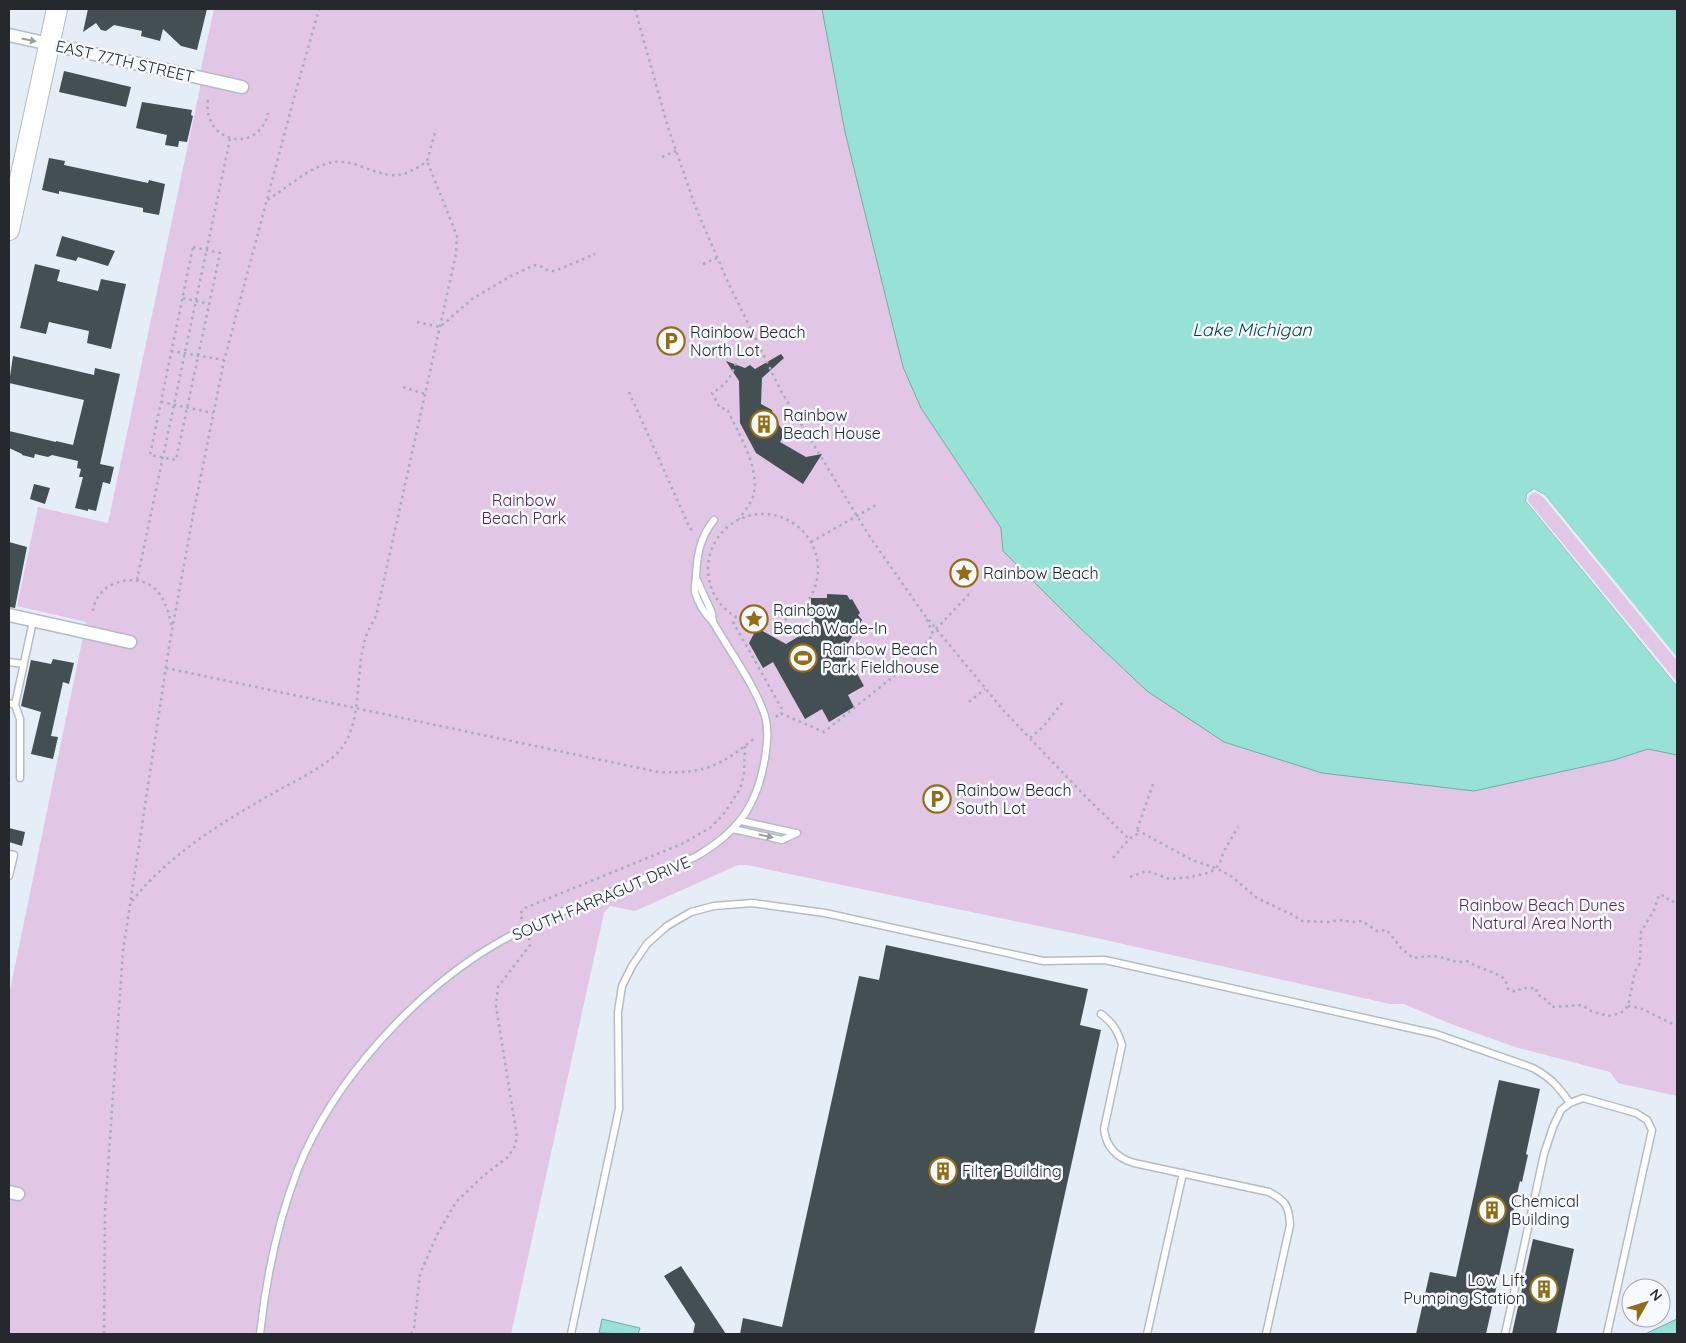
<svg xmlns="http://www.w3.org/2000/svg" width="1686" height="1343" font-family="Quicksand,sans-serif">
<rect width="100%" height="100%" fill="#e5edf7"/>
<path fill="#e1c6e6" d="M214 9H822L845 132 903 367 921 408 1001 528 1003 551 1224 742 1322 773 1473 791 1614 760 1648 749 1677 755V1096L1618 1083 1610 1072 1515 1047 1451 1024 1404 1004H1390L1101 939 747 865H738L635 911 610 906 604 913 511 1334H9V995L86 622 17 606 38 507 108 523 200 88 201 68Z
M1534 489 1545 495 1677 658V686L1526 501 1527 494Z"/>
<path fill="#97e1d7" stroke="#75aaa4" d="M822 9H1677V658L1545 495 1534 489 1527 494 1526 501 1677 686V755L1648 749 1614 760 1474 791 1322 773 1224 742 1147 691 1077 625 1003 551 1001 528 921 408 903 367 845 132Z
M602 1319 640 1328 638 1334 599 1333Z
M1677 1319V1334H1645Z"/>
<path fill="#e5edf7" d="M1534 489 1545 495 1677 657V661L1543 497 1535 492 1529 496 1528 501 1677 682V686L1526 501 1527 494Z"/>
<path fill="#444f53" d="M88 9H207L197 50 181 46 163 29 160 41 141 36 142 31 114 25 106 31 101 30 96 23 83 32Z
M64 71 131 87 126 107 59 92Z
M142 102 192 110 191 115 193 116 187 142 179 141 178 147 165 145 167 135 136 128Z
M49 158 65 161 64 165 148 183 149 180 165 184 159 215 143 212V208L59 191V194L42 190Z
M62 236 115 251 108 266 78 257 76 261 56 256Z
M35 264 60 270 57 281 98 291 101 279 126 284 111 349 87 343 89 331 49 322 46 334 20 328Z
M781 354 784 358 762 378 761 404 772 410 774 417 777 419 779 425 785 433 780 442 806 457 822 454 803 484 756 453 740 423 739 381 726 361 745 368 750 365 755 369Z
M13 356 94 375 95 368 120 374 100 464 114 467 110 484 103 482 96 511 88 509V511L75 508 83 477H79L81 469 77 468 78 461 52 455 48 457 35 454 34 458 22 455V454L9 448V431L56 442V441L73 445 84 400 9 383Z
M34 484 50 488 45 504 30 499Z
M9 542 27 547 15 608 9 607Z
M827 594 847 595 850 600 852 599 860 613 858 615 862 620 844 650 864 686 848 695 854 707 829 722 822 709 805 719 773 662 763 668 749 643 757 628 786 644 811 629V598H827Z
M53 659 74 663 69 684 63 682 51 736 58 737 53 759 31 754 41 712 21 706 31 660 51 664Z
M9 828 25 832 22 846 9 842Z
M886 945 1088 989 1080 1025 1101 1030 1034 1334H740L743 1318 782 1327 859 976 879 980Z
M1499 1080 1540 1089 1526 1154 1528 1155 1522 1182 1520 1181 1486 1334H1416L1430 1272 1456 1277Z
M1533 1239 1574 1249 1556 1334H1512Z
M681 1266 726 1334H693L695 1324 664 1276Z"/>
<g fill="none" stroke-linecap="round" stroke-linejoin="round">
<g stroke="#b4bcc5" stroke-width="9">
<path id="service" d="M697 580 712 613 713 622
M9 662 23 664
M9 703 15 705 33 621
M15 705 20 719V778
M741 821 796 833
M733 829 782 840 797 833
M9 854 14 855 9 876
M1101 1014C1113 1023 1118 1031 1122 1045L1104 1129C1106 1147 1117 1158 1134 1163L1269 1192C1286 1201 1289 1206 1290 1225L1266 1334
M260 1334C266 1278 278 1221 298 1169 333 1080 418 988 501 941 531 924 562 911 594 899 628 885 661 871 695 857 737 833 757 807 765 758 767 744 769 730 765 716 756 687 729 650 713 622 705 614 698 603 695 592 694 587 696 581 696 576 697 555 700 537 714 520
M571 1334 619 1109 618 1012 622 986 632 966 647 944 667 926 691 912 714 906 752 903 825 913 1043 961 1105 960 1436 1034 1533 1068C1551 1078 1558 1086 1570 1103
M1147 1334 1183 1173
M1505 1334 1544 1154 1553 1127 1561 1110 1570 1103 1583 1098 1636 1113 1647 1120 1652 1130 1607 1334"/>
</g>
<g stroke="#b4bcc5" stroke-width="15">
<path id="minor" d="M9 35 242 87
M9 615 130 642
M9 1192 18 1194"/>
</g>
<g stroke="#b4bcc5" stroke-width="22">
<path id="primary" d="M9 230 57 9"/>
</g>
<path stroke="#a8aeb7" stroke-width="2.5" stroke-dasharray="2.5 4" stroke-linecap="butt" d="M635 9 667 124 695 206 727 280 781 391 868 534 923 613 1004 711 1085 796 1129 839
M208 100C202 143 259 155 268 113
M662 157 676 151
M268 200C286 188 312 165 334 162 342 161 351 163 360 166 390 177 400 181 427 161L436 129
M193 247 220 253 176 460 150 455Z
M703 264 717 258
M183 298 209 304
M417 322 440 327 472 299 511 276 535 265 540 266 549 271H555L595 254
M171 351 224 360
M738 357C732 375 729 383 712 393L720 408 727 409C738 433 763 472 752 499 749 506 743 513 739 519
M403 387 425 394
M629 392 688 524 694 534
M161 402 213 413
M708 569a55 55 0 1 1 110 0a55 55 0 1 1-110 0Z
M811 542 878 504
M137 580 230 139
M93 611C96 583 133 571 154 588 165 597 169 614 172 627
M736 616 733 622 782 709 780 713
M936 629 972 591
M166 668 658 772C705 774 721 766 756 737
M969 702 985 689
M776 717 780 713 824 732 913 661 933 634 926 618
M1030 738 1043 727 1062 703
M1137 830 1192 860 1218 869 1231 876 1257 898 1291 914 1302 921 1329 922 1339 920 1355 922 1362 921 1377 931 1387 930 1401 948 1413 958C1422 957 1430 955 1439 957 1451 959 1454 964 1467 961 1480 969 1493 971 1505 979L1508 989 1516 992 1522 988H1536L1537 994 1548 1001 1551 1007 1582 1005 1591 1011 1608 1016 1621 1013 1628 1006 1635 971 1640 963 1641 932 1654 910 1659 895 1666 896 1669 901 1677 902
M1113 858 1129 839 1137 834V830L1153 784
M1130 877 1147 871 1170 879 1191 877 1211 872 1219 865 1224 851 1238 827
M132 901C169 855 219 824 270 795 290 783 325 768 340 750 363 724 355 671 365 640 367 632 372 623 376 616L456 254 457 236 427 161
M522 919 520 914 525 908 684 843 711 827 723 815 740 789 744 775 745 746
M1628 1006 1640 1008 1677 1026
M104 1334 105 1211 123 951 169 647 194 510 224 361 294 98 319 9
M411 1334 414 1328 420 1274 437 1235 456 1202 483 1176 508 1157 515 1146 517 1137 496 1006 498 987 530 945 529 937"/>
<use href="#service" stroke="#fff" stroke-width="6"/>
<use href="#minor" stroke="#fff" stroke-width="12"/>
<use href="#primary" stroke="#fff" stroke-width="20"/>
</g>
<defs><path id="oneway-solid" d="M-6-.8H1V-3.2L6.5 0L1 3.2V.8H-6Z" transform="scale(1.25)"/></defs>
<g fill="#9d9ea0">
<use href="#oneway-solid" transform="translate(29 40) rotate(12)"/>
<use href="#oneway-solid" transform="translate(766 836) rotate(12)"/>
</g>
<defs>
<g id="parking-ring" transform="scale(1.4375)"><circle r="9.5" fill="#f6fafe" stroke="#936d15" stroke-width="1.5"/><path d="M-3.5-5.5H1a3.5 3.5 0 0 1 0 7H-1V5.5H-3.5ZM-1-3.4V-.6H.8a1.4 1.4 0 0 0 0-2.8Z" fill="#936d15"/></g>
<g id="building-ring" transform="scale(1.4375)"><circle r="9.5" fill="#f6fafe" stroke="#936d15" stroke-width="1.5"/><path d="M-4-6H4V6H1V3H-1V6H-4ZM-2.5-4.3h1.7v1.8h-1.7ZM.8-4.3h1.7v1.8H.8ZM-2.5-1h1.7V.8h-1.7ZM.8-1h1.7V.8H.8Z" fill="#936d15"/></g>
<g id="sight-ring" transform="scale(1.4375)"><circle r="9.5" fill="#f6fafe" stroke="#936d15" stroke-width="1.5"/><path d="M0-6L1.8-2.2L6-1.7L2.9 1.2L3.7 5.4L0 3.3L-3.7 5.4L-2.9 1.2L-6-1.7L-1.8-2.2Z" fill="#936d15"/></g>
<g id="stadium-ring" transform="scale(1.4375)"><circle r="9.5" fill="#f6fafe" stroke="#936d15" stroke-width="1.5"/><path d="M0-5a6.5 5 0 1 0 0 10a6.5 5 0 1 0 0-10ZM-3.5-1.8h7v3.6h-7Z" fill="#936d15"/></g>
</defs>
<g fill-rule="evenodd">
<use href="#parking-ring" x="671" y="341"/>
<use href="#building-ring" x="764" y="424"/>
<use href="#sight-ring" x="964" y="573"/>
<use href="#sight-ring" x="754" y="619"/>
<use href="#stadium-ring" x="803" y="658"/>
<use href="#parking-ring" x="937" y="799"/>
<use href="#building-ring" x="943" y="1171"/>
<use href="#building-ring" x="1492" y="1210"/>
<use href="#building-ring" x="1544" y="1289"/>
</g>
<g text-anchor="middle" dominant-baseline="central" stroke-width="5" stroke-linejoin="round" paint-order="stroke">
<g font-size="16" fill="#25282c" stroke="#f6fafe">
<text transform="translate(125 61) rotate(13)">EAST 77TH STREET</text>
<text transform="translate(601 898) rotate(-23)">SOUTH FARRAGUT DRIVE</text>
</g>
<g font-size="16" fill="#25282c" stroke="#f6fafe" text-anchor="start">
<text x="690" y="332">Rainbow Beach<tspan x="690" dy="18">North Lot</tspan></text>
<text x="783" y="415">Rainbow<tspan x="783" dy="18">Beach House</tspan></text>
<text x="983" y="573">Rainbow Beach</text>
<text x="773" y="610">Rainbow<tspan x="773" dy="18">Beach Wade-In</tspan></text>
<text x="822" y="649">Rainbow Beach<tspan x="822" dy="18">Park Fieldhouse</tspan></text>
<text x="956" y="790">Rainbow Beach<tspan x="956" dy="18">South Lot</tspan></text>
<text x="962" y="1171">Filter Building</text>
<text x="1511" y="1201">Chemical<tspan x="1511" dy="18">Building</tspan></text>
<text x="1525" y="1280" text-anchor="end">Low Lift<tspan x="1525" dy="18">Pumping Station</tspan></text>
</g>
<g font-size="16" fill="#54265d" stroke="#f6fafe">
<text x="524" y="500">Rainbow<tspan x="524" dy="18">Beach Park</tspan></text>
<text x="1542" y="905">Rainbow Beach Dunes<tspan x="1542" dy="18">Natural Area North</tspan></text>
</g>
<g font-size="18" font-style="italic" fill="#00463f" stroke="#f6fafe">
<text x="1252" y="329">Lake Michigan</text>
</g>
</g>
<rect width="1686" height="1343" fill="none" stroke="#25282c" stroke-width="20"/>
<g transform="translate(1646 1303) rotate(51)"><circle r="24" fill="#f6fafe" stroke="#a2a6aa"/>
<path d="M0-4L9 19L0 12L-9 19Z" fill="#936d15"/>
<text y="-8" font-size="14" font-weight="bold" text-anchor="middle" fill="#25282c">N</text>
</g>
</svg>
